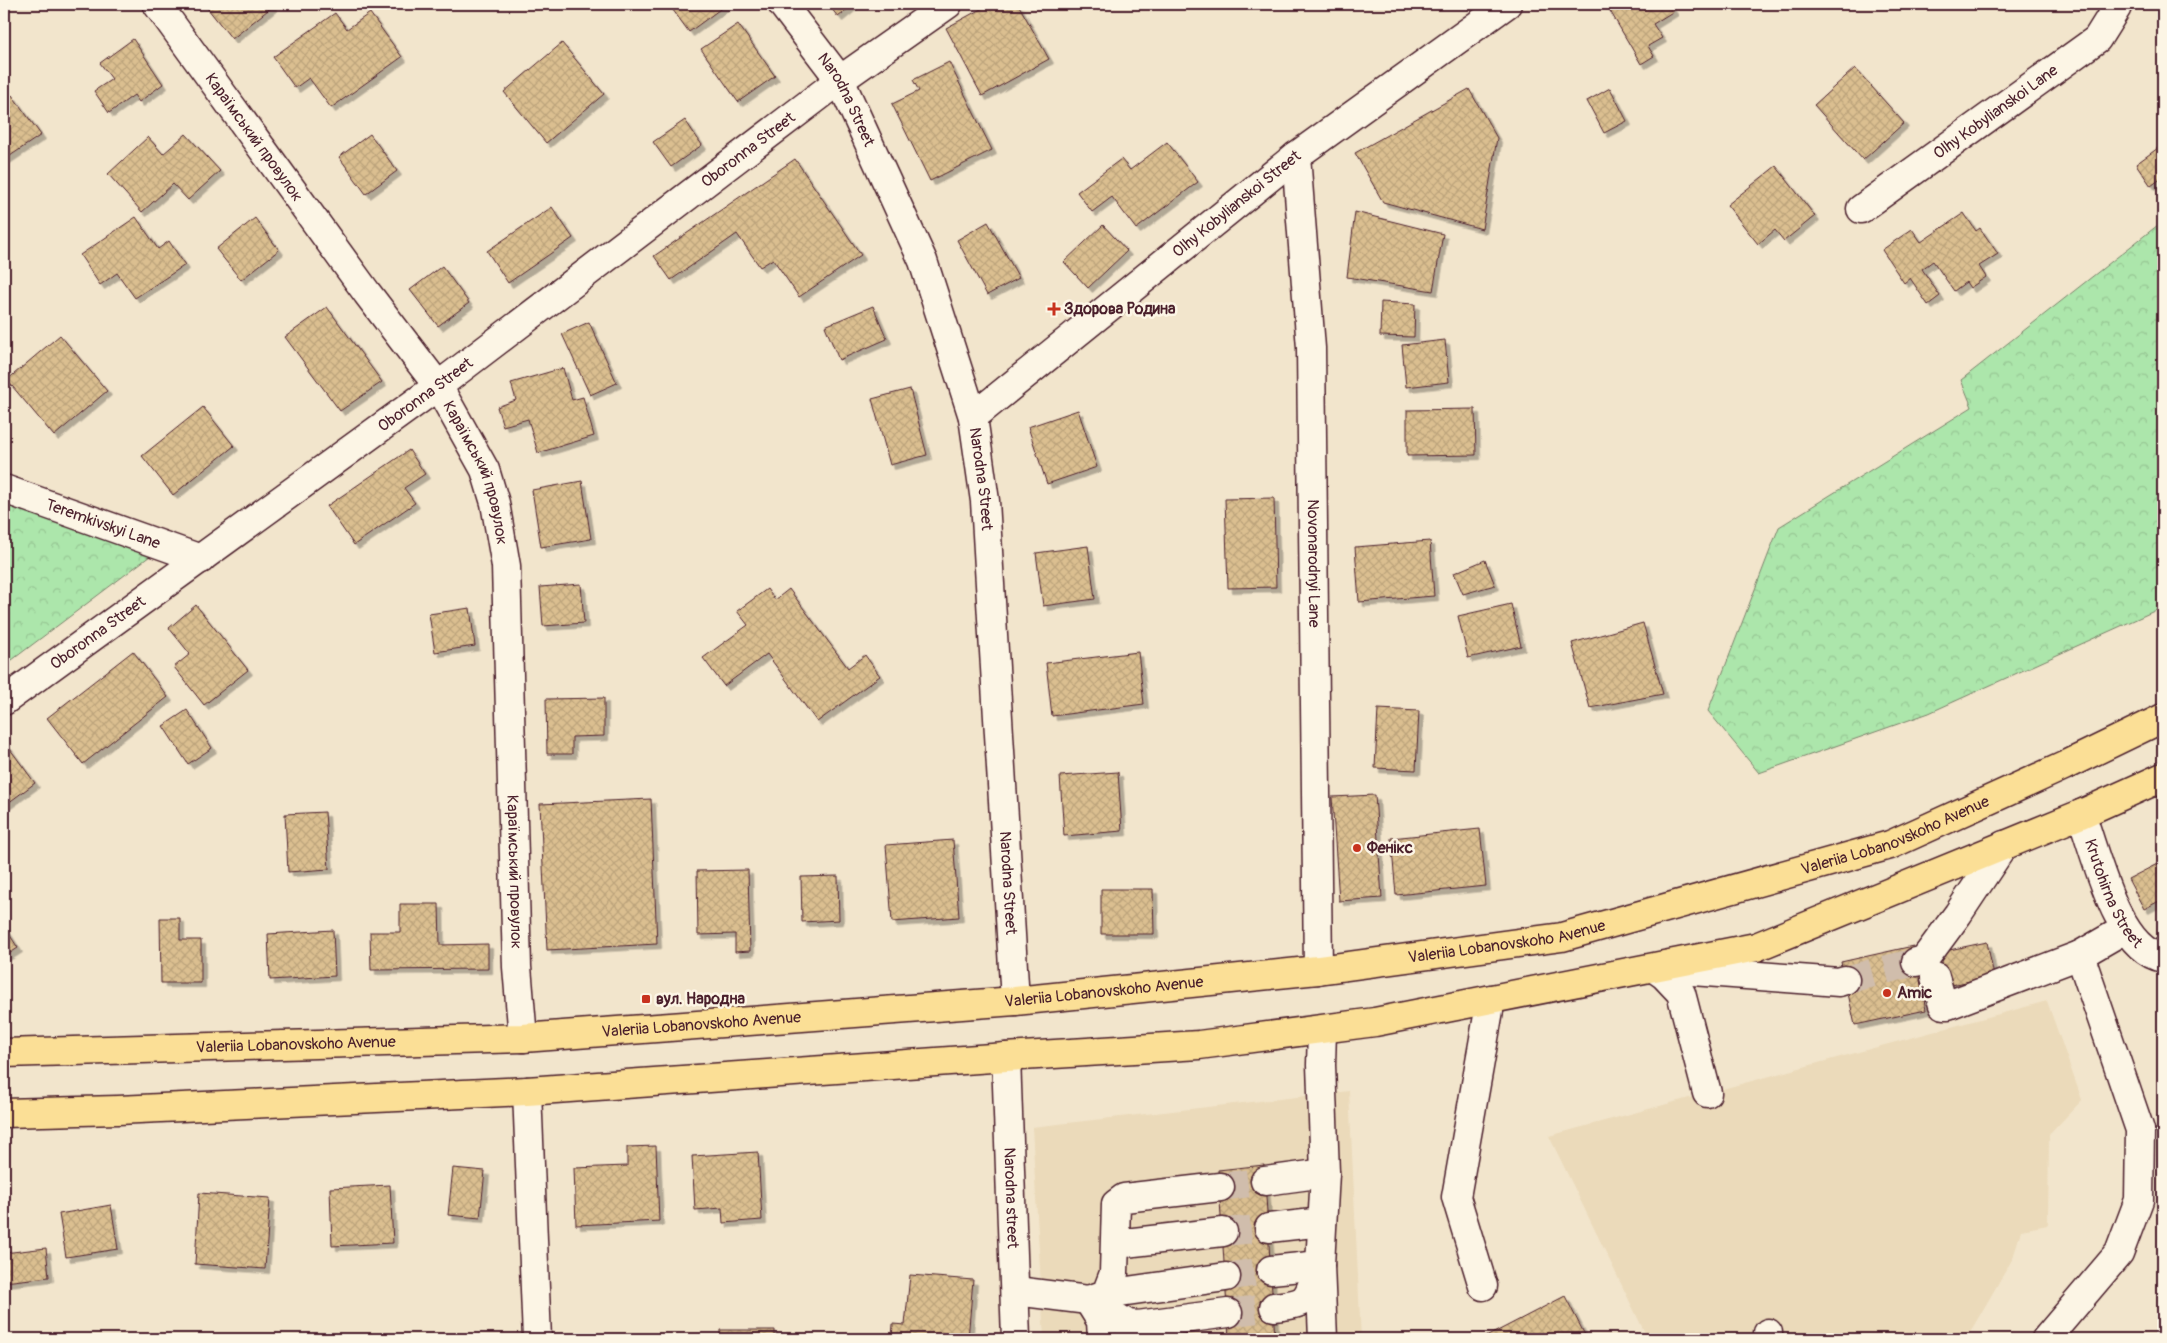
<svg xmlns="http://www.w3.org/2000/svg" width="2167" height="1343" font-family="Pangolin,sans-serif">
<defs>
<pattern id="forest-crowns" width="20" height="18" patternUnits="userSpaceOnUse" patternTransform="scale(1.25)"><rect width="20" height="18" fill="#ace6ab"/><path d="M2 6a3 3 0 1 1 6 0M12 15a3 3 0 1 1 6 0" fill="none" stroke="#96c593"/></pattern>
<pattern id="building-cross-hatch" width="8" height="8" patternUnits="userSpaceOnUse" patternTransform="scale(1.25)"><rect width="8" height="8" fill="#dbbf90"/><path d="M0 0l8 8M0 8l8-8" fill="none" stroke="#bda47c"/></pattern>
<filter id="shadow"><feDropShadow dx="4.5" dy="4.5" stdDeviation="0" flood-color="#0004"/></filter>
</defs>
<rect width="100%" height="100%" fill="#f2e5cc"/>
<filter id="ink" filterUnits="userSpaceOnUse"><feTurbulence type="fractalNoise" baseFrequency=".02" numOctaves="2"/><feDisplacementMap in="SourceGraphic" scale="10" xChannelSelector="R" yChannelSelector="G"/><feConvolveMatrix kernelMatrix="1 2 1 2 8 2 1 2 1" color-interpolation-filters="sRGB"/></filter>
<g filter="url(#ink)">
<path fill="#ebdaba" d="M2047 1001 2082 1100 2049 1135 2048 1225 2021 1230 2013 1258 1966 1339H1648L1549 1136Z
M1349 1091 1361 1339H1044L1032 1127Z"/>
<path fill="url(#forest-crowns)" stroke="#7b826b" d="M2163 221V607L1929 713 1759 773 1708 711 1779 527 1972 407 1961 380Z
M4 491 150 556 4 666Z"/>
<path fill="url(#building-cross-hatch)" stroke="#4a1f2b" filter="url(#shadow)" d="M204 4H271L273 6 232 39Z
M672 4H727L689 32 670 6Z
M828 4H854L838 17Z
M990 4H1018L1049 59 982 96 946 28Z
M1606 4H1669L1674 11 1653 24 1662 38 1648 46 1654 56 1641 64Z
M335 13 347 29 370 13 402 57 331 108 309 78 295 88 273 57Z
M738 24 775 76 738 102 701 49Z
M133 39 163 84 139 102 134 95 109 113 94 91 112 79 100 63Z
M562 43 604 94 546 143 504 92Z
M949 62 992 150 930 181 892 104 919 91 913 80Z
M1855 68 1904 123 1863 160 1814 105Z
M1610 88 1627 121 1604 133 1587 101Z
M1469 89 1497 138 1482 229 1383 202 1355 153Z
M12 95 41 135 4 160V100Z
M685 120 702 145 671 167 653 142Z
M186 134 220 171 188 200 173 184 142 212 108 174 148 137 163 154Z
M370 134 397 171 366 194 339 157Z
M1167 142 1198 182 1136 229 1112 197 1092 212 1077 192 1121 159 1130 170Z
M2158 148 2163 155V177L2151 186 2136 164Z
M795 159 861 255 799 297 773 259 760 267 737 234 671 280 654 256Z
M1776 166 1815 216 1784 241 1775 230 1758 244 1727 205Z
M552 207 573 238 508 283 487 251Z
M1355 212 1443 234 1433 291 1347 277Z
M1964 213 1976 231 1980 228 1998 254 1979 266 1986 277 1970 288 1966 282 1954 291 1933 261 1922 269 1940 296 1928 305 1910 278 1904 283 1882 250 1912 229 1921 242Z
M136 217 158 249 169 241 185 265 135 298 117 273 100 285 80 255Z
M255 218 279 250 241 280 216 249Z
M988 222 1019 278 987 295 957 240Z
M1103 225 1127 251 1088 288 1064 262Z
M442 266 469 303 438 326 410 290Z
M1381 302 1415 304 1414 337 1380 336Z
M873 306 887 339 839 360 825 326Z
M327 307 382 382 340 411 285 337Z
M589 322 617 383 590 395 562 334Z
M60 335 107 391 54 436 7 380Z
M1445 340 1449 382 1406 387 1402 345Z
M563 368 572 400 583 397 594 436 538 453 528 419 503 426 497 407 516 400 511 383Z
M910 389 927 455 890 465 872 399Z
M203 407 234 446 173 495 142 456Z
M1475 409 1476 455 1407 456V410Z
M1078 410 1097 467 1047 484 1028 427Z
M409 450 425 474 404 488 415 503 354 545 327 506Z
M582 481 591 539 541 547 532 490Z
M1274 498 1276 587 1228 588 1225 499Z
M1430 541 1434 596 1359 602 1355 547Z
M1088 546 1095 599 1043 606 1036 553Z
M1485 560 1495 585 1463 594 1454 573Z
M581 584 584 623 543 626 540 587Z
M767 589 775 600 789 589 848 668 865 655 880 676 817 722 767 654 724 686 703 658 748 625 737 611Z
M1511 604 1521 646 1468 658 1458 616Z
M196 605 248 670 204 705 174 667 190 654 169 628Z
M470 608 475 646 435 652 429 614Z
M1643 623 1663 694 1590 708 1572 643Z
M133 651 168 697 83 764 47 718Z
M1138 652 1144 704 1052 716 1046 663Z
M604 698V736L572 737V754H547L546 699Z
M1378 709 1419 711 1416 770 1375 768Z
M187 710 212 748 188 764 163 726Z
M7 745 35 783 4 806V747Z
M1118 772 1122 831 1064 836 1060 776Z
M1375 795 1382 898 1339 901 1332 797Z
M651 799 657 944 547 950 540 804Z
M325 812 329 869 288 872 285 814Z
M1480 829 1486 886 1396 895 1391 838Z
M953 840 959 917 892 922 886 845Z
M2163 861V899L2144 909 2128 879Z
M748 870 750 951 735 952V934L698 935 697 871Z
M838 876 839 920 802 922 801 877Z
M1101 889H1153L1154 934H1101Z
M400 904H439L440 945 488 944V969L371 970 370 932H400Z
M160 918H180V940H201V983H161Z
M4 926 18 948 4 957Z
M333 930 335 976 270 980 268 934Z
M1987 942 1994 976 1947 986 1940 952Z
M1913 946 1918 969 1943 964 1945 975 1920 980 1926 1010 1855 1025 1841 962Z
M656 1146 659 1221 576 1225 574 1168 627 1166V1147Z
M758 1152 762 1220 723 1223 722 1208 695 1210 692 1156Z
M1264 1165 1275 1339H1229L1218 1170Z
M453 1168 485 1171 480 1218 448 1215Z
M390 1185 393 1243 332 1246 330 1188Z
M199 1193 270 1198 265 1269 195 1264Z
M111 1205 118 1249 66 1257 59 1214Z
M46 1248 49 1277 4 1282V1253Z
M910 1275 973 1280 968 1339H892L893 1324 905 1325Z
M1565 1296 1587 1339H1482Z
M720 1330H775V1339H720Z"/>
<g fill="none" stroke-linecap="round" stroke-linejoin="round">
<path stroke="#d0bdac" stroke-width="28" stroke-dasharray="28 14" stroke-linecap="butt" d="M1845 980 1916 962
M1220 1187 1265 1181
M1223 1232 1269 1228
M1226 1277 1271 1270
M1228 1313 1274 1307"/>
<g stroke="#4a1f2b" stroke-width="31">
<g id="minor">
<path id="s1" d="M157 4 367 293 438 386 485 470 495 503 506 566 517 967 523 1038"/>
<path id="s2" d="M782 4 840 80 923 261 973 417 985 501 1015 1001"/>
<path id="s3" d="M1296 156 1311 348 1318 970"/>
<path id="s4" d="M1861 209 2097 39 2117 7V4"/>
<path id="s5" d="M973 417 1296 156 1507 4"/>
<path id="s6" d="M4 489 201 559"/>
<path id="s7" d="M4 701 438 386 840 80 948 4"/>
<path id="s8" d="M2081 814C2096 853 2116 950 2163 958"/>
<path d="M1916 962 1924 960 1958 914 2004 845"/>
<path d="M1654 968 1664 975 1681 993 1707 1093"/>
<path d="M1665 969 1839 982 1845 980"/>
<path d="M1935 977 1943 1005H1948L2080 955 2125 929"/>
<path d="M1322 1030 1321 1065 1325 1173 1320 1265 1323 1339"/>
<path id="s9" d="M1006 1057 1016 1339"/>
<path d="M527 1091 537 1339"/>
<path d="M1265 1181 1325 1173"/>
<path d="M1269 1228 1322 1222"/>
<path d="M1116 1244 1223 1232"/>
<path d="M1271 1270 1320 1265"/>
<path d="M1483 1286 1456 1197 1491 999"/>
<path d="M1016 1291 1088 1300 1128 1324 1138 1325 1228 1313"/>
<path d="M1106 1294 1226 1277"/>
<path d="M1274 1307C1310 1303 1306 1301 1318 1269"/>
<path d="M1768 1333V1339"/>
<path d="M1102 1339 1101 1321 1088 1300 1106 1294 1114 1273 1116 1204 1124 1198 1220 1187"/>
<path d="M2046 1339 2119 1253 2139 1200 2140 1130 2080 955"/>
</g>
</g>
<g stroke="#4a1f2b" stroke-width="31">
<g id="major">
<path id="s10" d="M4 1053 523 1038 1015 1001 1318 970 1562 937 1890 845 2064 766 2163 718"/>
<path d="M4 1113 118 1110 527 1091 1006 1057 1199 1045 1375 1022 1756 947 2081 814 2163 777"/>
</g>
</g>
<use href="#minor" stroke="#fcf5e5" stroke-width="28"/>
<use href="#major" stroke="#fbdf96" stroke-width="28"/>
</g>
</g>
<g fill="#c8321e" stroke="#fcf5e5" stroke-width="2">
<path d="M1051.5 301.5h5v5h5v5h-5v5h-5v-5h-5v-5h5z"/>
<circle cx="1357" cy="848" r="5"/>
<circle cx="1887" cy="993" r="5"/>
<rect x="641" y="994" width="10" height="10" rx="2.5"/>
</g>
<g text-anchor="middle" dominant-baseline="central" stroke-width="5" stroke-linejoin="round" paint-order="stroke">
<g font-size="16" fill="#4a1f2b" stroke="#fcf5e5">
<text stroke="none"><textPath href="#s2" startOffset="116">Narodna Street</textPath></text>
<text stroke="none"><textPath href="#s4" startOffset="166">Olhy Kobylianskoi Lane</textPath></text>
<text stroke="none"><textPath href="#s1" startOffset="165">Караїмський провулок</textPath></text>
<text stroke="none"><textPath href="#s7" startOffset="926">Oboronna Street</textPath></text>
<text stroke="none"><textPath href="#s5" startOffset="339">Olhy Kobylianskoi Street</textPath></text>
<text stroke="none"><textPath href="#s7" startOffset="521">Oboronna Street</textPath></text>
<text stroke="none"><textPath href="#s1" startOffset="570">Караїмський провулок</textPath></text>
<text stroke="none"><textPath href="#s2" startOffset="521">Narodna Street</textPath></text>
<text stroke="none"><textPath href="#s6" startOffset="105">Teremkivskyi Lane</textPath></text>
<text stroke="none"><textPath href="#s3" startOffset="408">Novonarodnyi Lane</textPath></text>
<text stroke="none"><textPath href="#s7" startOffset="116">Oboronna Street</textPath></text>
<text stroke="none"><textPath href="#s10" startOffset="1912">Valeriia Lobanovskoho Avenue</textPath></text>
<text stroke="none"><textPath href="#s1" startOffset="975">Караїмський провулок</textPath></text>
<text stroke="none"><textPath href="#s2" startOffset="926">Narodna Street</textPath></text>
<text stroke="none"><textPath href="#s8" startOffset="86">Krutohirna Street</textPath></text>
<text stroke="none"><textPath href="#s10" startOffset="1508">Valeriia Lobanovskoho Avenue</textPath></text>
<text stroke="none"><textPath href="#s10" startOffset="1102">Valeriia Lobanovskoho Avenue</textPath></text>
<text stroke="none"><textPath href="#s10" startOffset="698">Valeriia Lobanovskoho Avenue</textPath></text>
<text stroke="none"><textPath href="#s10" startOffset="292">Valeriia Lobanovskoho Avenue</textPath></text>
<text stroke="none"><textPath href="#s9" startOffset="141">Narodna street</textPath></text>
</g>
<g font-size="16" font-weight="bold" fill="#4a1f2b" stroke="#fcf5e5" text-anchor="start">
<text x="1064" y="309">Здорова Родина</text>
<text x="1367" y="848">Фенікс</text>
<text x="1897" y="993">Amic</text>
<text x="656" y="999">вул. Народна</text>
</g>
</g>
<rect width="2167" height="1343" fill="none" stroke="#fcf5e5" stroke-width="20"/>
<rect x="10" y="10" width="2147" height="1323" fill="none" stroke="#4a1f2b" stroke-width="2" filter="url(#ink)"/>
</svg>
